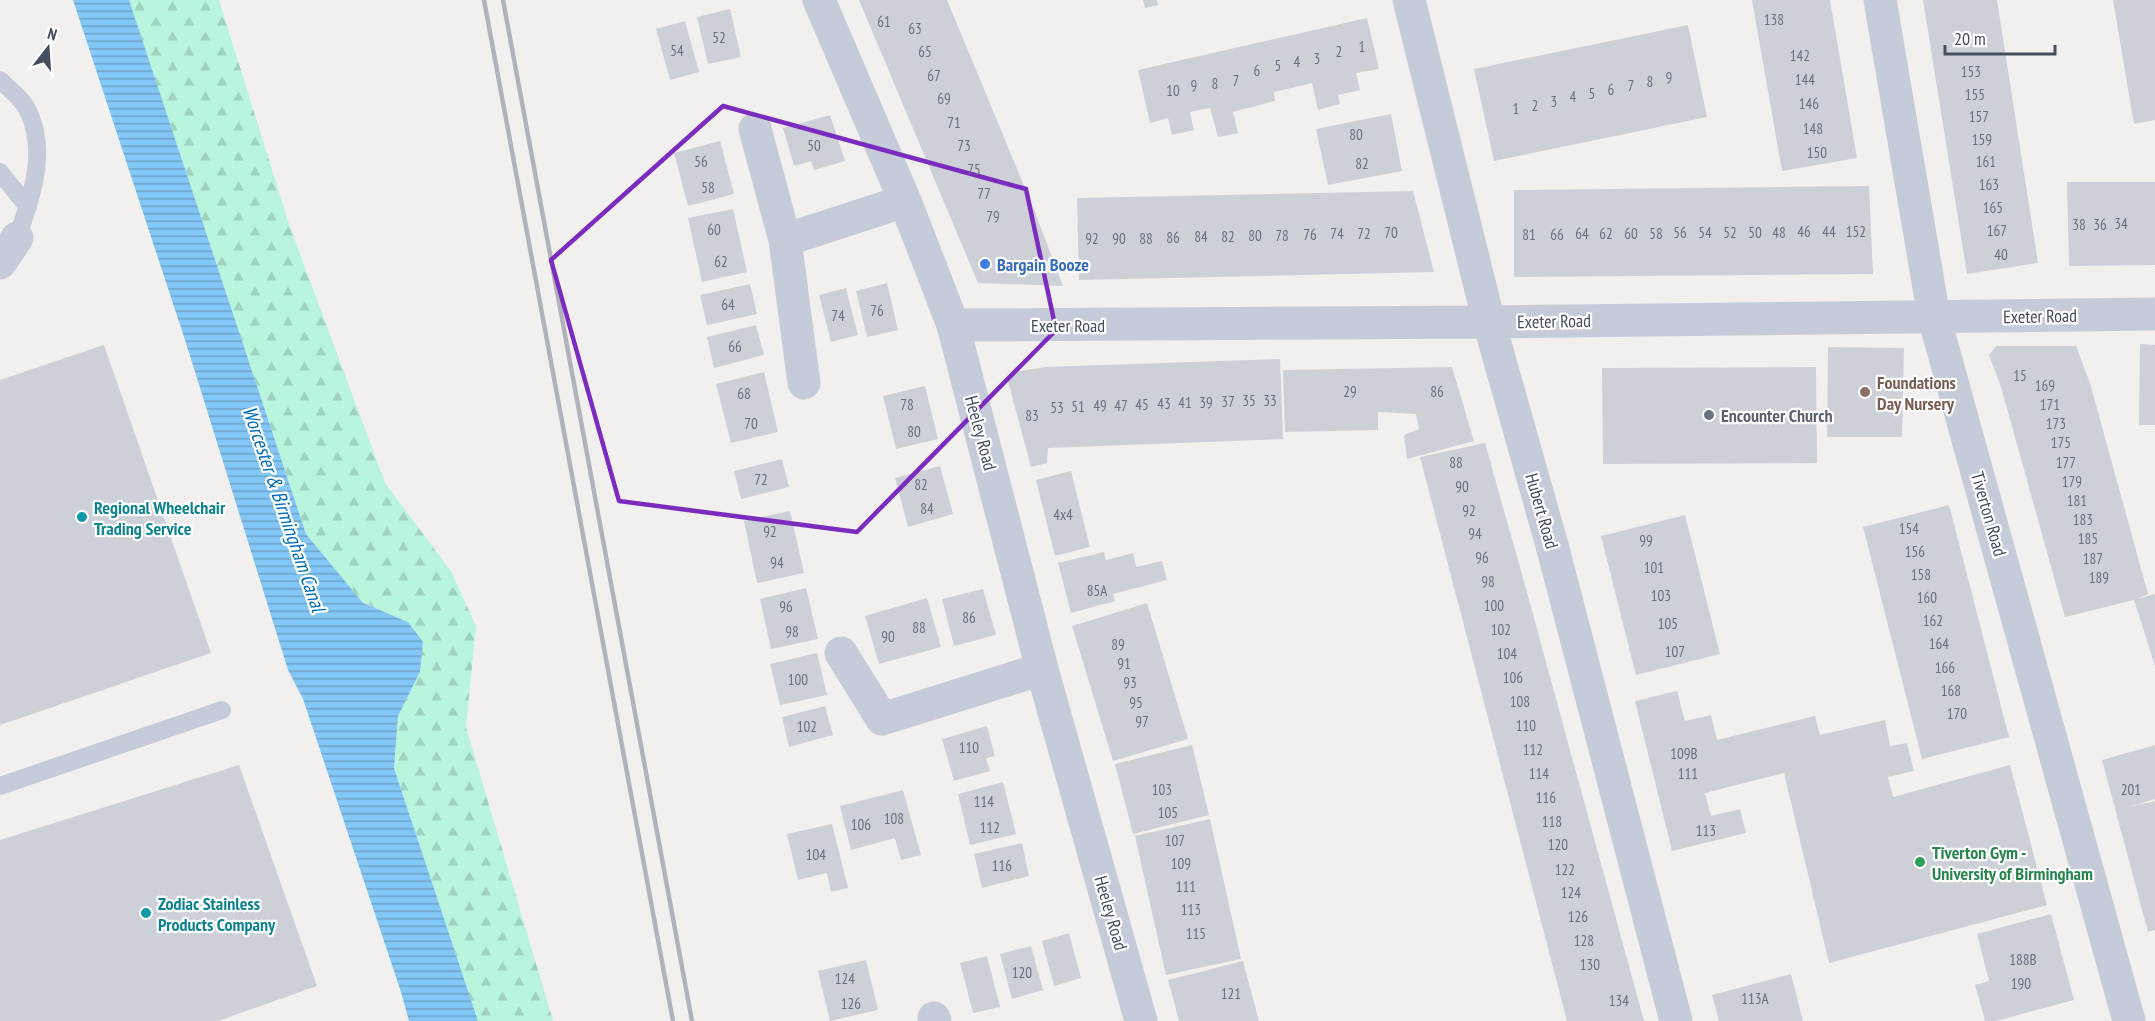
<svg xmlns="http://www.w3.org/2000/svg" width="2155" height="1021" font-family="'PT Sans Narrow',sans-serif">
<defs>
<pattern id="forest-firs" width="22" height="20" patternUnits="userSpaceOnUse" patternTransform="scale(1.5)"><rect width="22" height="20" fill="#b9f4dc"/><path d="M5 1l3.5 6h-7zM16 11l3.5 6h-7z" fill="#a0d3bf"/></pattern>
<pattern id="water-rules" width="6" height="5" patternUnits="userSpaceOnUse" patternTransform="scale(1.5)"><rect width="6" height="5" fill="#82c7f6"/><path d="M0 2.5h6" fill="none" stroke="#6ca4ca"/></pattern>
</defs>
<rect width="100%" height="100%" fill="#f2f0ef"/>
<path fill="url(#forest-firs)" d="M129 0H219L289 224 385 483 451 571 476 626 466 727 553 1021H478L394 768 398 716 420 672 408 622 363 603 306 534Z"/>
<path fill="url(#water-rules)" d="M73 0H129L306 534 363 603 408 622 423 642 420 672 398 716 394 768 478 1021H409L401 992 303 699 288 670 186 343Z"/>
<path fill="#ced0d8" d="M859 0H947L1035 212 1063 286 978 283Z
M1143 0H1157L1158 5 1145 8Z
M1752 0H1830L1857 158 1782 171Z
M1923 0H1997L2038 263 1967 274Z
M2113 0H2155V120L2134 124Z
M730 9 741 57 708 64 697 17Z
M1367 18 1379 69 1356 73 1360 90 1338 95 1340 104 1318 110 1312 83 1274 92 1275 101 1233 112 1238 133 1218 137 1210 108 1190 112 1194 130 1172 135 1168 118 1150 123 1138 70Z
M685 21 699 72 670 80 656 29Z
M1688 25 1707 117 1494 161 1474 69Z
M1391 114 1402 171 1328 185 1316 129Z
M830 115 845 161 814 170 811 161 794 166 783 128Z
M720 141 734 194 688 206 674 153Z
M2067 182H2155V265L2069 266Z
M1869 186 1873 274 1514 277V190Z
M1413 191 1434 272 1079 280 1077 198Z
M733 209 747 272 702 282 688 218Z
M887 283 898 330 867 337 856 291Z
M750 284 757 314 707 325 700 295Z
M846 288 858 335 831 342 819 295Z
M756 325 764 355 714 368 707 337Z
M2140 344 2155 345V425H2139Z
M104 345 211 653 0 725V380Z
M1996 346H2076L2090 383 2148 594 2137 599 2155 594V666L2134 600 2065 617 2001 387 1989 355Z
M1828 347 1904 348 1902 437H1827Z
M1280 359 1283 439 1048 448 1047 463 1031 467 1008 381 1014 372 1045 367Z
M1452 367 1474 441 1407 459 1404 435 1419 429 1416 414 1378 412V430L1285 432 1283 370Z
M1816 367 1817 463 1603 464 1602 368Z
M764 372 778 432 731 443 716 384Z
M925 386 938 439 896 449 883 396Z
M1485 443 1525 585 1644 1021H1567L1420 457Z
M782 459 789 487 741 499 734 471Z
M940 466 953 514 908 527 895 478Z
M1071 471 1090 547 1055 556 1036 480Z
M1949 505 2009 737 1922 759 1863 527Z
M790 511 804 573 757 583 744 521Z
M1685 515 1720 654 1636 675 1601 536Z
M1104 552 1106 560 1133 553 1136 567 1162 561 1167 580 1113 594 1115 601 1071 613 1058 563Z
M806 588 818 639 771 649 760 599Z
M983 589 996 635 954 646 942 599Z
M927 598 941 647 879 664 865 616Z
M1147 603 1188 739 1113 761 1072 626Z
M817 653 827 695 780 705 770 664Z
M1677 691 1685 721 1711 715 1717 740 1815 716 1820 735 1885 720 1890 746 1907 743 1914 771 1888 777 1893 797 2010 765 2047 905 1829 963 1784 773 1705 793 1711 816 1740 809 1746 833 1672 851 1635 701Z
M825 706 833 735 789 747 782 717Z
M987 726 995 756 986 758 990 771 954 781 942 739Z
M1192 745 1209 815 1133 834 1115 764Z
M2155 745V799L2125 808 2155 801V930L2148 932 2102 760Z
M239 765 317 986 218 1021H0V840Z
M1003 782 1016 834 970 845 958 794Z
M903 790 921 855 901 860 895 838 851 850 840 806Z
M1210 819 1241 959 1166 975 1135 836Z
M832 824 848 888 831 892 827 873 798 880 787 834Z
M1022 843 1029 876 982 888 974 854Z
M2051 914 2074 1000 1996 1021H1985L1975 985 1989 981 1977 934Z
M1069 933 1081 978 1054 986 1042 941Z
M1031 946 1043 990 1012 999 1000 954Z
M987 956 1000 1007 973 1013 960 963Z
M866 960 878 1010 830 1021 818 971Z
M1243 961 1259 1021H1179L1168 980Z
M1791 974 1803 1021H1719L1712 995Z"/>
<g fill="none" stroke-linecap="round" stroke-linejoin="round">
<path stroke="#c5cbd8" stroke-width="18" d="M0 80C8 88 20 97 26 107 49 148 32 197 17 238
M0 172 28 207
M0 786 222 710"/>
<path stroke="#c5cbd8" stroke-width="33" d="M819 0 905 201 953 325 1042 669 1141 1021
M1409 0 1489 322 1553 549 1676 1021
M1880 0 1934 317 2129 1021
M755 129 785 240 905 201
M785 240 804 383
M0 263 17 238
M953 325 1489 322 2155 314
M841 653 882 719 1042 669
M934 1018 935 1021"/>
<path stroke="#b1b3bb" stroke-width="4.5" d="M484 0 673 1021
M503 0 692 1021"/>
</g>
<path fill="none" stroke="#7b2cbf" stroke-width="4.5" stroke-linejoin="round" d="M723 106 1026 189 1056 330 857 532 619 501 551 260Z"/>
<circle fill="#3f7fe0" stroke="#fff" stroke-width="2" cx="985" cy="264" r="6"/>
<circle fill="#8d6e63" stroke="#fff" stroke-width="2" cx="1865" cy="392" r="6"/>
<circle fill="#6b7280" stroke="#fff" stroke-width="2" cx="1709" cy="415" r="6"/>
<g fill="#0f9aa8" stroke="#fff" stroke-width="2">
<circle cx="82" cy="517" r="6"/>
<circle cx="146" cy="913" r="6"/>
</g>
<circle fill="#2e9e5b" stroke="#fff" stroke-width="2" cx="1920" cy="862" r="6"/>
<g text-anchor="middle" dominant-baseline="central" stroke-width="4.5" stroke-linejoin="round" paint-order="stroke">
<g font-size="15" fill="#676e7d">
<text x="1774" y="19">138</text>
<text x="884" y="21">61</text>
<text x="915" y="28">63</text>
<text x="719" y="37">52</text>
<text x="1362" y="46">1</text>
<text x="677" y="50">54</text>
<text x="925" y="51">65</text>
<text x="1339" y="51">2</text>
<text x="1800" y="55">142</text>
<text x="1317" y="58">3</text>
<text x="1297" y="61">4</text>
<text x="1278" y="65">5</text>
<text x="1257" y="70">6</text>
<text x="1971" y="71">153</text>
<text x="934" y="75">67</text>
<text x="1669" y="77">9</text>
<text x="1805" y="79">144</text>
<text x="1236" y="80">7</text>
<text x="1650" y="81">8</text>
<text x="1215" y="83">8</text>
<text x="1194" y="85">9</text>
<text x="1631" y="85">7</text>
<text x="1611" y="89">6</text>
<text x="1173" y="90">10</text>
<text x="1592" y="93">5</text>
<text x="1975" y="94">155</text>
<text x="1573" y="96">4</text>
<text x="944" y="98">69</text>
<text x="1554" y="101">3</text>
<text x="1809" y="103">146</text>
<text x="1535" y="105">2</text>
<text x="1516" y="108">1</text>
<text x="1979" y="116">157</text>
<text x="954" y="122">71</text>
<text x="1813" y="128">148</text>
<text x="1356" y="134">80</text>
<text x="1982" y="139">159</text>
<text x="814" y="145">50</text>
<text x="964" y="145">73</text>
<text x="1817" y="152">150</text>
<text x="701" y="161">56</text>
<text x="1986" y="161">161</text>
<text x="1362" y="163">82</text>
<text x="974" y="169">75</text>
<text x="1989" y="184">163</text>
<text x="708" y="187">58</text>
<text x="984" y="193">77</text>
<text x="1993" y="207">165</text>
<text x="993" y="216">79</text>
<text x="2121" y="223">34</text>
<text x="2079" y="224">38</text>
<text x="2100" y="224">36</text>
<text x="714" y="229">60</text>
<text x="1997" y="230">167</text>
<text x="1804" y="231">46</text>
<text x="1829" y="231">44</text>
<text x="1856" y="231">152</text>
<text x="1391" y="232">70</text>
<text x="1680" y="232">56</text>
<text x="1705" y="232">54</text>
<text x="1730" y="232">52</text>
<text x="1755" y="232">50</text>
<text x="1779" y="232">48</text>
<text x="1337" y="233">74</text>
<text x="1364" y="233">72</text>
<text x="1582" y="233">64</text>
<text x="1606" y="233">62</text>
<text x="1631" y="233">60</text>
<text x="1656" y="233">58</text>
<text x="1310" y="234">76</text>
<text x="1529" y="234">81</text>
<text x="1557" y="234">66</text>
<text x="1255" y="235">80</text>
<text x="1282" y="235">78</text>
<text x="1201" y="236">84</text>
<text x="1228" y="236">82</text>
<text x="1173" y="237">86</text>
<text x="1092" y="238">92</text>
<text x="1119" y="238">90</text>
<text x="1146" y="238">88</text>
<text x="2001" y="254">40</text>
<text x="721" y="261">62</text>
<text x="728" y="304">64</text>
<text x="877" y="310">76</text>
<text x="838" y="315">74</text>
<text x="735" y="346">66</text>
<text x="2020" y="375">15</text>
<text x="2045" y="385">169</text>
<text x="1350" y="391">29</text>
<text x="1437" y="391">86</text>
<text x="744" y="393">68</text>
<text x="1249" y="400">35</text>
<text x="1270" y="400">33</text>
<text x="1228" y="401">37</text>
<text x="1185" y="402">41</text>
<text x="1206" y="402">39</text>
<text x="1164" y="403">43</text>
<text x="907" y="404">78</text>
<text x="1142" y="404">45</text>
<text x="2050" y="404">171</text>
<text x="1100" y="405">49</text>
<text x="1121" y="405">47</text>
<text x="1078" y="406">51</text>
<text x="1057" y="407">53</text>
<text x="1032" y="415">83</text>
<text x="751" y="423">70</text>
<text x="2056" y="423">173</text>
<text x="914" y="431">80</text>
<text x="2061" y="442">175</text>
<text x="1456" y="462">88</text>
<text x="2066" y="462">177</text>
<text x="761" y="479">72</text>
<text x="2072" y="481">179</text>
<text x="921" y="484">82</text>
<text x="1462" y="486">90</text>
<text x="2077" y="500">181</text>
<text x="927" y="508">84</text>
<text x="1469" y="510">92</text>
<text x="1063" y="514">4x4</text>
<text x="2083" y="519">183</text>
<text x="1909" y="528">154</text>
<text x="770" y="531">92</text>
<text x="1475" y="533">94</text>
<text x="2088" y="538">185</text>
<text x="1646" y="540">99</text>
<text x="1915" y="551">156</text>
<text x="1482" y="557">96</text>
<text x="2093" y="558">187</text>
<text x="777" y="562">94</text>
<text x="1654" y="567">101</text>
<text x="1921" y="574">158</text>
<text x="2099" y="577">189</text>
<text x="1488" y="581">98</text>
<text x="1097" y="590">85A</text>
<text x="1661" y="595">103</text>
<text x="1927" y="597">160</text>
<text x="1494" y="605">100</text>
<text x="786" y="606">96</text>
<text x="969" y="617">86</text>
<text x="1933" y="620">162</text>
<text x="1668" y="623">105</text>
<text x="919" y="627">88</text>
<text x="1501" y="629">102</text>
<text x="792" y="631">98</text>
<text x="888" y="636">90</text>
<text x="1939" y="643">164</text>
<text x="1118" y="644">89</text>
<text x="1675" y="651">107</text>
<text x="1507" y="653">104</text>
<text x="1124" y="663">91</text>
<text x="1945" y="667">166</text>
<text x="1513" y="677">106</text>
<text x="798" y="679">100</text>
<text x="1130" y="682">93</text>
<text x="1951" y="690">168</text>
<text x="1520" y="701">108</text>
<text x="1136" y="702">95</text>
<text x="1957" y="713">170</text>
<text x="1142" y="721">97</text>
<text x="1526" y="725">110</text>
<text x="807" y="726">102</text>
<text x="969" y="747">110</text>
<text x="1533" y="749">112</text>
<text x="1684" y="753">109B</text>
<text x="1539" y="773">114</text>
<text x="1688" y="773">111</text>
<text x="1162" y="789">103</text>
<text x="2131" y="789">201</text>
<text x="1546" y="797">116</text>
<text x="984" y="801">114</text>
<text x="1168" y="812">105</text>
<text x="894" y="818">108</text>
<text x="1552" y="821">118</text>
<text x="861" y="824">106</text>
<text x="990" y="827">112</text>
<text x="1706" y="830">113</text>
<text x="1175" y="840">107</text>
<text x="1558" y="844">120</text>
<text x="816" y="854">104</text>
<text x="1181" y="863">109</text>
<text x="1002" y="865">116</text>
<text x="1565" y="869">122</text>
<text x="1186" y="886">111</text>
<text x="1571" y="892">124</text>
<text x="1191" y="909">113</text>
<text x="1578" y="916">126</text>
<text x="1196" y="933">115</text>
<text x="1584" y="940">128</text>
<text x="2023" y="959">188B</text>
<text x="1590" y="964">130</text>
<text x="1022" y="972">120</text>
<text x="845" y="978">124</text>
<text x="2021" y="983">190</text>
<text x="1231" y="993">121</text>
<text x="1755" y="998">113A</text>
<text x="1619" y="1000">134</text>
<text x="851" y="1003">126</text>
</g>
<g font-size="18" font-weight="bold" fill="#366cbe" stroke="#fff" text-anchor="start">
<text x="997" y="264">Bargain Booze</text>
</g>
<g font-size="18" fill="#454e5f" stroke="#fff">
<text transform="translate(2040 316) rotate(-1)">Exeter Road</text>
<text transform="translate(1554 321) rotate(-1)">Exeter Road</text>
<text x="1068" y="325">Exeter Road</text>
<text transform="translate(981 433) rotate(75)">Heeley Road</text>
<text transform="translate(1542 511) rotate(74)">Hubert Road</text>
<text transform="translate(1989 514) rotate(74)">Tiverton Road</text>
<text transform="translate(1111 913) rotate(74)">Heeley Road</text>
</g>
<g font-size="18" font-weight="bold" fill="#785e54" stroke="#fff" text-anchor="start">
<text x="1877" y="382">Foundations<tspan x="1877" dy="21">Day Nursery</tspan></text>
</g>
<g font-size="18" font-weight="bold" fill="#5b616d" stroke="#fff" text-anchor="start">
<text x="1721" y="415">Encounter Church</text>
</g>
<g font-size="18" font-weight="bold" fill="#0d838f" stroke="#fff" text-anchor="start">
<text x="94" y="507">Regional Wheelchair<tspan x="94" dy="21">Trading Service</tspan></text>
<text x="158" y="903">Zodiac Stainless<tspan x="158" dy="21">Products Company</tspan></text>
</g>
<g font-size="18" font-weight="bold" fill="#27864d" stroke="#fff" text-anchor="start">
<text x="1932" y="852">Tiverton Gym -<tspan x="1932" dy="21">University of Birmingham</tspan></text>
</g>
<g font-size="20" font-style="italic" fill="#006db8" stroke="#fff">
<text transform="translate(284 509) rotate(71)">Worcester &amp; Birmingham Canal</text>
</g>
</g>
<g transform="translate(48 48) rotate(17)" stroke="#ffffff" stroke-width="4.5" paint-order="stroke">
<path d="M0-4.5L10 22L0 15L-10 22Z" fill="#454e5f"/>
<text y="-9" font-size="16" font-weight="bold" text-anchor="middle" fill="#454e5f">N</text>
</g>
<path d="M1945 45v9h110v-9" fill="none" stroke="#454e5f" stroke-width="3"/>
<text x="1954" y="45" font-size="18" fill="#454e5f" stroke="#ffffff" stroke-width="4.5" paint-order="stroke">20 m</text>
</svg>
